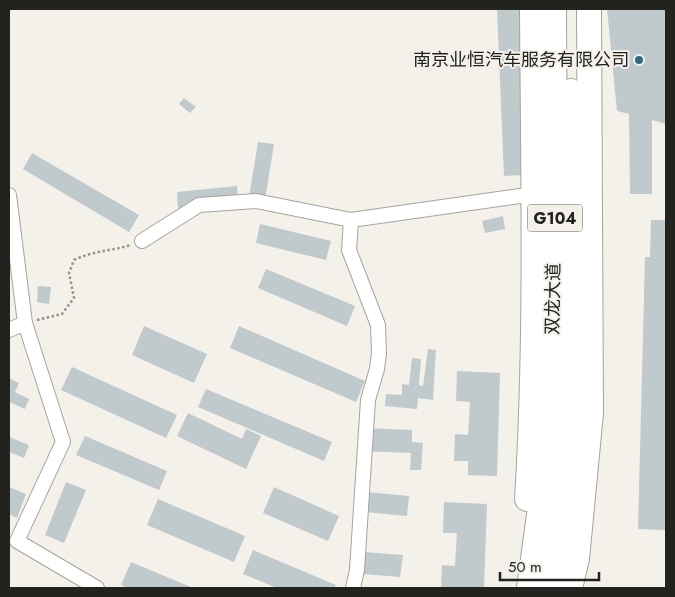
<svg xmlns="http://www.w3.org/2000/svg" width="675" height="597" font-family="Jost,'Noto Sans SC',sans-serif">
<rect width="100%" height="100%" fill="#f3f1ea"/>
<path fill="#c0c9cc" d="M497 9H542L550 174 504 176Z
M607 9H666V124L652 120V194H630L629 114 617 111Z
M184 98 196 107 190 113 179 104Z
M258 142 274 144 265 200 249 197Z
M32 153 139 215 129 232 23 169Z
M237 186 238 202 178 209 177 192Z
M503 216 505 229 485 233 482 221Z
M651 220H666V530L638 529 645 257H650Z
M260 224 331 241 326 260 256 243Z
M266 269 355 306 347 326 258 288Z
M38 286 51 287 49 304 37 302Z
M144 326 207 354 194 383 132 355Z
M239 326 365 381 356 402 230 348Z
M428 349 436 350 433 400 418 398 417 409 385 406 386 394 402 395V384L409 385 412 358 421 359 419 385 423 386Z
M72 367 177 415 166 438 61 390Z
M457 371 500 373 497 476 468 475V461H454L455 434 468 435 470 402 456 401Z
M9 378 19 383 15 392 29 399 25 409 9 402Z
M206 389 332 442 324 461 198 407Z
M188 413 242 439 246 429 261 436 246 469 177 436Z
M360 428 412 430V442L423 443 421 470H410L411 453 359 451Z
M85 436 167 471 159 490 76 455Z
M9 437 29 445 24 458 9 452Z
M66 482 86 490 64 543 45 535Z
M9 487 26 494 17 518 9 514Z
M274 487 339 516 328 541 263 513Z
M356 491 409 496 407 516 354 511Z
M158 499 245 536 234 562 147 525Z
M444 502 487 504 484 588H441L442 565 455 566 457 533H443Z
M253 550 336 585 334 588H277L243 574Z
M351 551 403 555 400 577 349 573Z
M131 562 193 588H128L121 585Z"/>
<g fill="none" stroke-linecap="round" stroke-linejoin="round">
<g stroke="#a5a49c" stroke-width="16">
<path id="minor" d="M9 195 25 323 9 330
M351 220 349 250 378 325 379 353 377 369 368 400 357 570 353 588
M142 241 199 205 256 201 351 220 534 194
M25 323 63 442 17 541 97 588"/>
</g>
<g stroke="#a5a49c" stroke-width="26">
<path id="trunk" d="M527 499C537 335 533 173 532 9
M529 588 551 427 555 206 554 9
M553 588 568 427 573 315 571 91
M570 588 577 559 591 413 589 9"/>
</g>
<path stroke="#93928d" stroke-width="2.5" stroke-dasharray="2.5 2.5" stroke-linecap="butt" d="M37 320 62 314 74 298 69 273 74 260C92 251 111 251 131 245"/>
<use href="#minor" stroke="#fff" stroke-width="14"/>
<use href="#trunk" stroke="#fff" stroke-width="24"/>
</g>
<circle fill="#2d6d81" stroke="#f3f1ea" stroke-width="2" cx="639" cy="60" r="5"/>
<g text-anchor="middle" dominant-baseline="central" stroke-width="4" stroke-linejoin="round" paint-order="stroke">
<rect fill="#f3f1ea" stroke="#61605c" stroke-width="1" x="527.5" y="204.5" width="55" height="27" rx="4"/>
<g font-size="16" font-weight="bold" fill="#22221f">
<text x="555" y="218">G104</text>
</g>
<g font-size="18" fill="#22221f" stroke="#f3f1ea" text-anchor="end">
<text x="629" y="60">南京业恒汽车服务有限公司</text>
</g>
<g font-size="18" fill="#22221f" stroke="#f3f1ea">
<text transform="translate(553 299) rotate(-89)">双龙大道</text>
</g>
</g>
<rect width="675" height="597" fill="none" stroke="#22221f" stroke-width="20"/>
<path d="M500 572v8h99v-8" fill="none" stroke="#22221f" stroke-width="2.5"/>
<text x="508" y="572" font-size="15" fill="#22221f" stroke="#f3f1ea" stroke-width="4" paint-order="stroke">50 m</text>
</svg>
